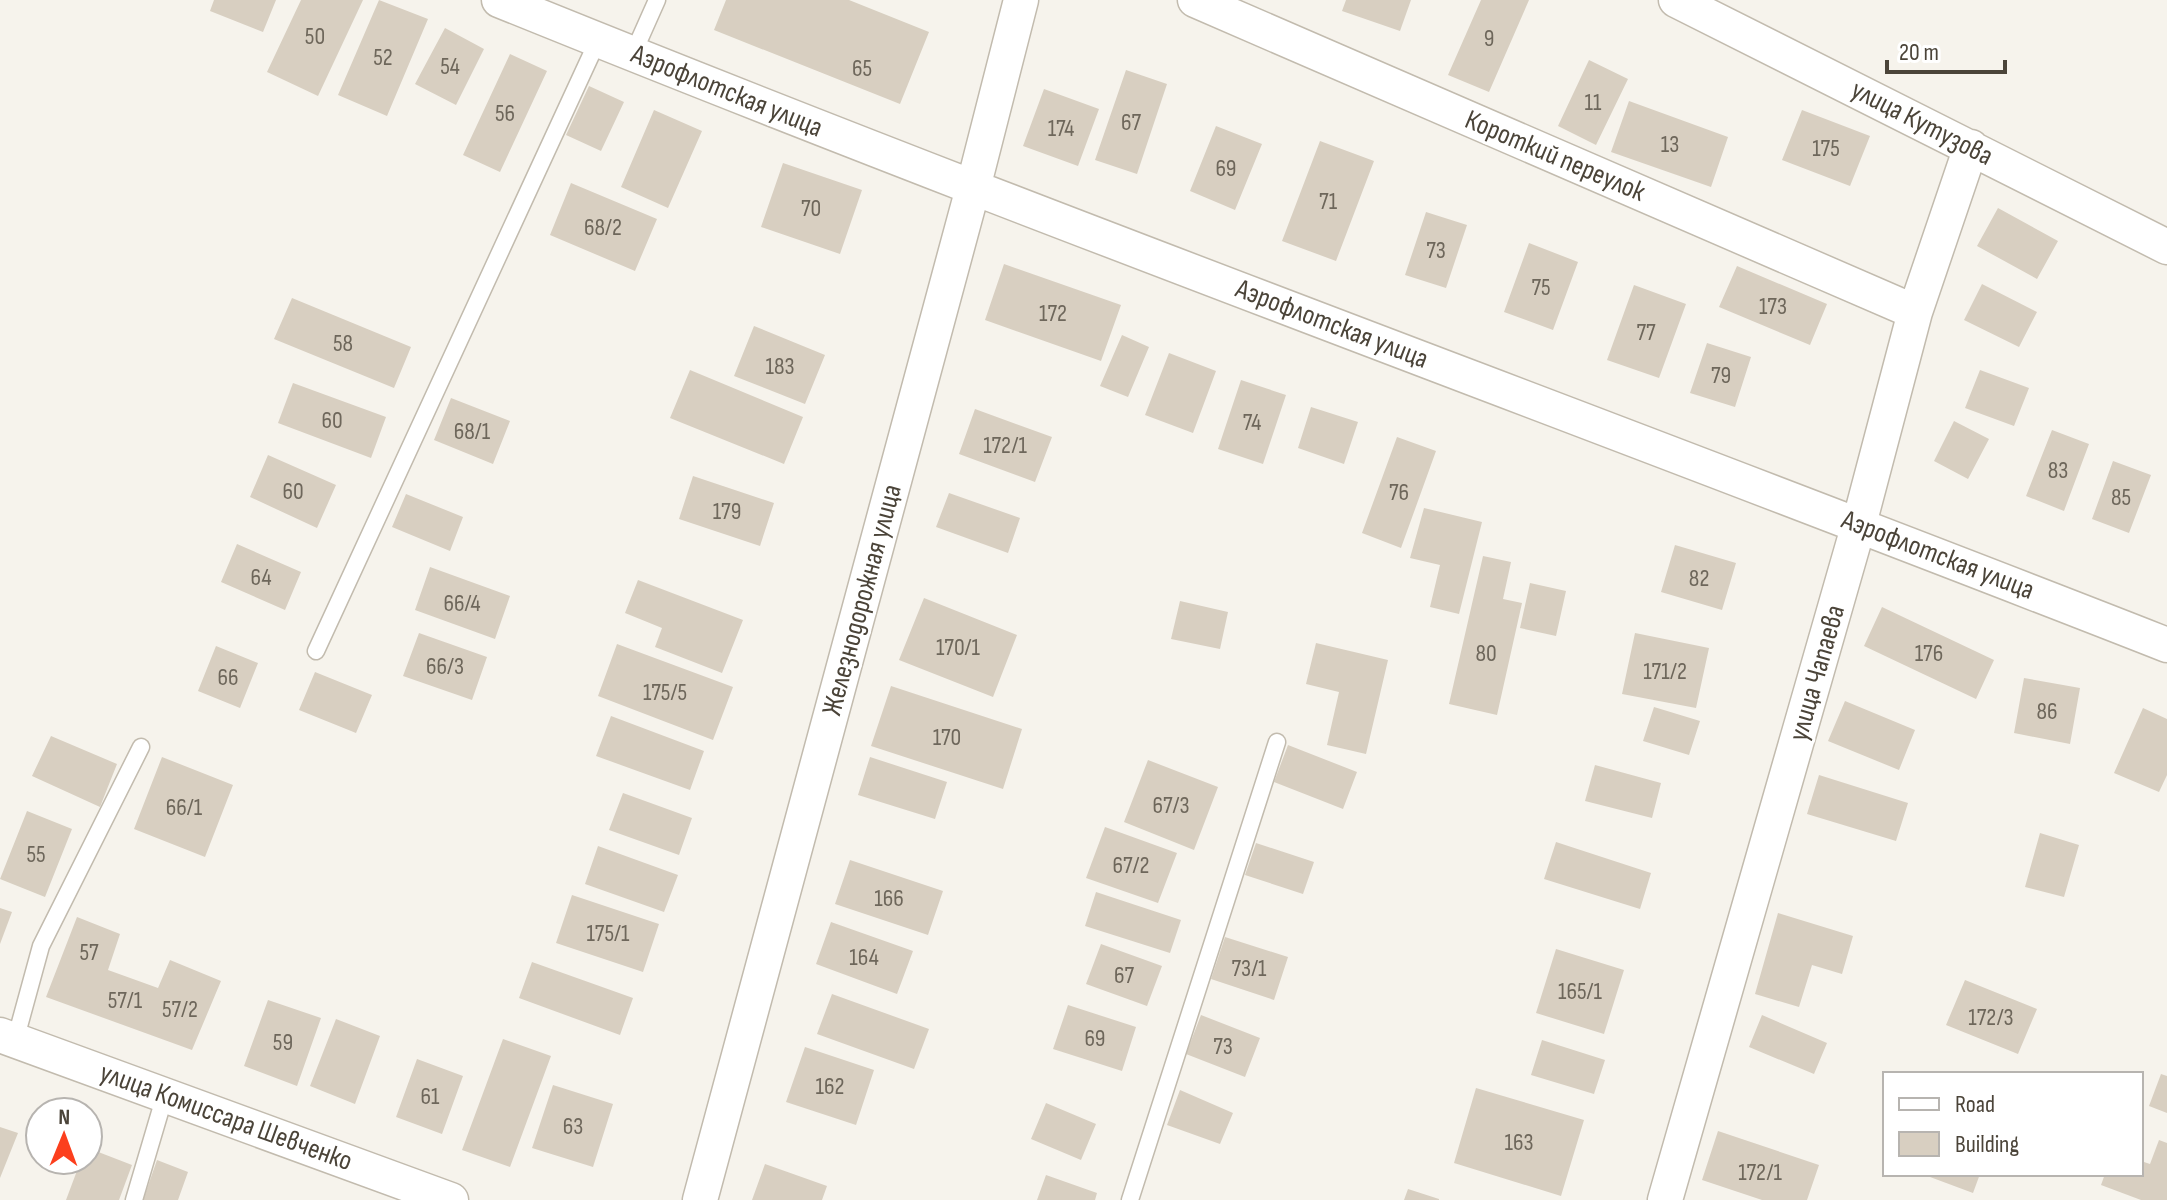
<svg xmlns="http://www.w3.org/2000/svg" width="2167" height="1200" font-family="'Sofia Sans Condensed',sans-serif">
<rect width="100%" height="100%" fill="#f6f3ec"/>
<path fill="#d8cfc1" d="M214 0H276L263 32 210 11Z
M301 0H363L318 96 267 72Z
M379 0 428 19 387 116 338 95Z
M726 0H849L929 32 900 104 714 30Z
M1346 0H1411L1400 31 1342 11Z
M1481 0H1529L1489 92 1448 75Z
M445 28 484 49 456 105 415 84Z
M510 54 547 71 500 172 463 155Z
M1589 60 1628 79 1596 145 1558 126Z
M1126 70 1167 84 1137 174 1095 160Z
M589 86 624 102 601 151 566 135Z
M1044 89 1099 109 1078 166 1023 146Z
M1629 101 1728 137 1711 187 1611 152Z
M654 110 702 131 668 208 621 187Z
M1802 110 1870 136 1850 186 1782 160Z
M1216 126 1262 144 1235 210 1190 191Z
M1320 141 1374 161 1336 261 1282 241Z
M783 163 862 190 840 254 761 227Z
M571 183 657 219 635 271 550 235Z
M1998 208 2058 241 2037 279 1977 246Z
M1426 212 1467 225 1446 288 1405 275Z
M1529 243 1578 262 1553 330 1504 312Z
M1004 264 1121 305 1101 361 985 320Z
M1737 266 1827 304 1810 345 1719 307Z
M1982 284 2037 312 2019 347 1964 320Z
M1634 285 1686 304 1659 378 1607 360Z
M292 298 411 347 394 388 274 339Z
M754 326 825 355 805 404 734 376Z
M1122 335 1149 347 1128 397 1100 386Z
M1707 343 1751 357 1735 407 1690 393Z
M1169 353 1216 371 1193 433 1145 415Z
M690 370 803 417 784 464 670 418Z
M1980 370 2029 388 2014 426 1965 408Z
M1241 380 1286 395 1263 464 1218 449Z
M293 383 386 417 371 458 278 423Z
M451 398 510 421 493 464 434 440Z
M1311 407 1358 422 1344 464 1298 448Z
M975 409 1052 437 1035 482 959 454Z
M1954 421 1989 439 1968 479 1934 461Z
M2052 430 2089 444 2064 511 2026 496Z
M1397 437 1436 451 1401 548 1362 533Z
M268 455 336 485 317 528 250 497Z
M2113 461 2151 475 2129 533 2092 519Z
M693 476 774 503 760 546 679 519Z
M949 493 1020 518 1008 553 936 527Z
M406 494 463 517 450 551 392 527Z
M1424 508 1482 522 1459 614 1430 607 1440 565 1410 558Z
M237 544 301 572 285 610 221 582Z
M1675 545 1736 563 1722 610 1661 592Z
M1483 556 1511 562 1503 599 1522 603 1497 715 1449 704Z
M430 567 510 596 495 639 415 610Z
M638 580 743 620 722 673 655 647 662 628 625 613Z
M1530 583 1566 591 1556 636 1520 628Z
M924 598 1017 635 993 697 899 660Z
M1180 601 1228 612 1220 649 1171 639Z
M1882 607 1994 660 1976 699 1864 646Z
M419 633 487 657 472 700 403 676Z
M1635 633 1709 648 1696 708 1622 694Z
M1316 643 1388 660 1366 754 1327 745 1339 692 1306 684Z
M617 644 733 687 713 740 598 696Z
M216 646 258 663 240 708 198 691Z
M315 672 372 695 356 733 299 710Z
M2024 678 2080 688 2070 744 2014 733Z
M891 686 1022 729 1003 789 871 746Z
M1845 701 1915 730 1899 770 1828 741Z
M1654 707 1700 721 1689 755 1643 741Z
M2143 708 2167 719V775L2159 792 2114 773Z
M611 716 704 751 690 790 596 756Z
M51 736 117 764 100 807 32 776Z
M1288 745 1357 772 1343 809 1274 782Z
M162 757 233 785 205 857 134 829Z
M870 757 947 782 935 819 858 795Z
M1148 760 1218 787 1194 850 1124 822Z
M1595 765 1661 783 1652 818 1585 801Z
M1819 775 1908 803 1896 841 1807 814Z
M623 793 692 818 679 855 609 830Z
M27 811 72 829 45 897 0 879Z
M1105 827 1177 853 1158 903 1086 878Z
M2040 833 2079 845 2064 897 2025 887Z
M1556 842 1651 873 1640 909 1544 879Z
M1256 843 1314 862 1303 894 1245 875Z
M598 846 678 875 664 912 585 884Z
M850 860 943 891 928 935 835 904Z
M1096 892 1181 920 1170 953 1085 926Z
M572 895 659 924 643 972 556 943Z
M0 908 12 912 0 944Z
M1778 913 1853 936 1842 974 1812 965 1799 1007 1755 994Z
M77 917 120 934 108 970 158 988 170 960 221 981 192 1050 46 997Z
M831 922 913 951 897 994 816 964Z
M1225 937 1288 957 1274 1000 1211 979Z
M1101 944 1162 966 1147 1006 1086 984Z
M1556 949 1624 970 1604 1034 1536 1013Z
M532 962 633 998 620 1035 519 998Z
M1965 980 2037 1009 2018 1054 1946 1025Z
M832 994 929 1029 914 1069 817 1034Z
M268 1000 321 1018 297 1086 244 1066Z
M1068 1005 1136 1027 1122 1071 1053 1049Z
M1201 1015 1260 1038 1245 1077 1186 1054Z
M1762 1015 1827 1043 1814 1074 1749 1047Z
M336 1019 380 1036 355 1104 310 1086Z
M503 1039 551 1056 510 1167 462 1150Z
M1542 1040 1605 1060 1594 1094 1531 1075Z
M805 1047 874 1070 856 1125 786 1102Z
M417 1059 463 1076 442 1134 396 1117Z
M2161 1074 2167 1076V1113L2149 1106Z
M553 1085 613 1104 593 1167 532 1148Z
M1476 1088 1584 1120 1561 1196 1454 1163Z
M1180 1090 1233 1113 1220 1144 1167 1125Z
M1046 1103 1096 1124 1081 1160 1031 1139Z
M0 1127 18 1133 0 1178Z
M1718 1131 1819 1165 1807 1200H1762L1702 1180Z
M2159 1140 2167 1143V1200H2141L2101 1185 2105 1174H2141V1161L2150 1164Z
M88 1148 132 1165 119 1200H66L81 1160H88Z
M157 1160 188 1172 178 1200H143Z
M765 1164 827 1186 822 1200H752Z
M1922 1174H1980L1973 1193Z
M1046 1175 1097 1193 1095 1200H1037Z
M1408 1189 1439 1199V1200H1404Z"/>
<g fill="none" stroke-linecap="round" stroke-linejoin="round">
<g stroke="#c2bbae" stroke-width="19">
<path id="service" d="M633 54 657 0
M316 651 598 40
M15 1041 41 946 141 747
M134 1200 165 1095
M1130 1200 1277 742"/>
</g>
<g stroke="#c2bbae" stroke-width="37">
<path id="minor" d="M499 0C1051 224 1612 427 2167 645
M1195 0 1915 312
M1676 0 2167 247
M0 1035 451 1200
M700 1200 973 188 1021 0
M1665 1200 1859 524 1915 312 1971 147"/>
</g>
<use href="#service" stroke="#fff" stroke-width="16"/>
<use href="#minor" stroke="#fff" stroke-width="34"/>
</g>
<g text-anchor="middle" dominant-baseline="central" stroke-width="6" stroke-linejoin="round" paint-order="stroke">
<g font-size="24" fill="#6e675b">
<text x="315" y="36">50</text>
<text x="1489" y="38">9</text>
<text x="383" y="57">52</text>
<text x="450" y="66">54</text>
<text x="862" y="68">65</text>
<text x="1593" y="102">11</text>
<text x="505" y="113">56</text>
<text x="1131" y="122">67</text>
<text x="1061" y="128">174</text>
<text x="1670" y="144">13</text>
<text x="1826" y="148">175</text>
<text x="1226" y="168">69</text>
<text x="1328" y="201">71</text>
<text x="811" y="208">70</text>
<text x="603" y="227">68/2</text>
<text x="1436" y="250">73</text>
<text x="1541" y="287">75</text>
<text x="1773" y="306">173</text>
<text x="1053" y="313">172</text>
<text x="1646" y="332">77</text>
<text x="343" y="343">58</text>
<text x="780" y="366">183</text>
<text x="1721" y="375">79</text>
<text x="332" y="420">60</text>
<text x="1252" y="422">74</text>
<text x="472" y="431">68/1</text>
<text x="1005" y="445">172/1</text>
<text x="2058" y="470">83</text>
<text x="293" y="491">60</text>
<text x="1399" y="492">76</text>
<text x="2121" y="497">85</text>
<text x="727" y="511">179</text>
<text x="261" y="577">64</text>
<text x="1699" y="578">82</text>
<text x="462" y="603">66/4</text>
<text x="958" y="647">170/1</text>
<text x="1486" y="653">80</text>
<text x="1929" y="653">176</text>
<text x="445" y="666">66/3</text>
<text x="1665" y="671">171/2</text>
<text x="228" y="677">66</text>
<text x="665" y="692">175/5</text>
<text x="2047" y="711">86</text>
<text x="947" y="737">170</text>
<text x="1171" y="805">67/3</text>
<text x="184" y="807">66/1</text>
<text x="36" y="854">55</text>
<text x="1131" y="865">67/2</text>
<text x="889" y="898">166</text>
<text x="608" y="933">175/1</text>
<text x="89" y="952">57</text>
<text x="864" y="957">164</text>
<text x="1249" y="968">73/1</text>
<text x="1124" y="975">67</text>
<text x="1580" y="991">165/1</text>
<text x="125" y="1000">57/1</text>
<text x="180" y="1009">57/2</text>
<text x="1991" y="1017">172/3</text>
<text x="1095" y="1038">69</text>
<text x="283" y="1042">59</text>
<text x="1223" y="1046">73</text>
<text x="830" y="1086">162</text>
<text x="430" y="1096">61</text>
<text x="573" y="1126">63</text>
<text x="1519" y="1142">163</text>
<text x="1760" y="1172">172/1</text>
</g>
<g font-size="28" fill="#4b4439" stroke="#fff">
<text transform="translate(727 91) rotate(22)">Аэрофлотская улица</text>
<text transform="translate(1922 123) rotate(27)">улица Кутузова</text>
<text transform="translate(1555 156) rotate(23)">Короткий переулок</text>
<text transform="translate(1332 324) rotate(21)">Аэрофлотская улица</text>
<text transform="translate(1938 555) rotate(21)">Аэрофлотская улица</text>
<text transform="translate(862 600) rotate(-75)">Железнодорожная улица</text>
<text transform="translate(1817 673) rotate(-74)">улица Чапаева</text>
<text transform="translate(226 1117) rotate(20)">улица Комиссара Шевченко</text>
</g>
</g>
<rect x="1883" y="1072" width="260" height="104" fill="#ffffff" stroke="#b7b4b0" stroke-width="2"/>
<rect x="1899" y="1098" width="40" height="12" fill="#ffffff" stroke="#b7b4b0" stroke-width="2"/>
<text x="1955" y="1112" font-size="24" fill="#4b4439">Road</text>
<rect x="1899" y="1132" width="40" height="24" fill="#d8cfc1" stroke="#b7b4b0" stroke-width="2"/>
<text x="1955" y="1152" font-size="24" fill="#4b4439">Building</text>
<g transform="translate(64 1136) rotate(1)"><circle r="38" fill="#ffffff" stroke="#b7b4b0" stroke-width="2"/>
<path d="M0-6L14 30L0 20L-14 30Z" fill="#fc3f1d"/>
<text y="-12" font-size="22" font-weight="bold" text-anchor="middle" fill="#4b4439">N</text>
</g>
<path d="M1887 60v12h118v-12" fill="none" stroke="#4b4439" stroke-width="4"/>
<text x="1899" y="60" font-size="24" fill="#4b4439" stroke="#ffffff" stroke-width="6" paint-order="stroke">20 m</text>
</svg>
